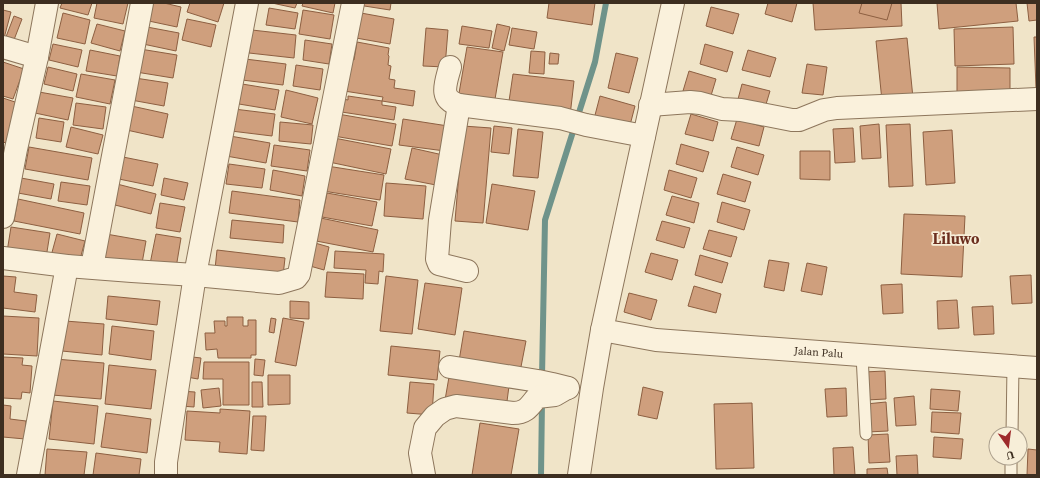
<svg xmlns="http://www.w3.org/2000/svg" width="1040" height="478" font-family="'Source Serif 4',serif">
<rect width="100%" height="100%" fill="#f0e4c8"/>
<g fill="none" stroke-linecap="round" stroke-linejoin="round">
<path stroke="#6f938a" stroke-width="6" d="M542 377 545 220 595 62 606 3
M541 475 542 401"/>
</g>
<path fill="#cf9f7d" stroke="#8d5f41" d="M62 3H92L88 15 60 8Z
M97 3H128L123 24 94 18Z
M148 3H164L181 7 177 27 144 20Z
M190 3H224L218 22 187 12Z
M272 3H297L295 8Z
M303 3H335L333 13 302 6Z
M358 3H391L390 10 358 5Z
M549 3H595L592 25 547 18Z
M768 3H797L792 22 765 14Z
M813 3H901L902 26 815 30Z
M862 3H892L887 20 859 13Z
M937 3H1016L1018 21 939 29Z
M1027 3H1037V20L1029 21Z
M711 7 739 14 733 34 706 26Z
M269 8 298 13 295 29 266 25Z
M3 10 11 12 3 42Z
M303 10 334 15 330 39 299 34Z
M63 13 90 20 85 44 57 38Z
M361 13 394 19 390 44 356 38Z
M14 16 22 19 12 45 4 42Z
M187 19 216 25 211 47 182 40Z
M97 24 125 31 120 51 91 43Z
M497 24 510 27 504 51 492 48Z
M462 26 492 31 489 48 459 44Z
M147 27 179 33 176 51 143 44Z
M1013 27 1014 64 955 66 954 29Z
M426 28 448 30 445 67 423 66Z
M512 28 537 32 534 49 509 45Z
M252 30 296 35 294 58 249 53Z
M1034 37H1037V88H1036Z
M907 38 913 98 882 101 876 41Z
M305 40 332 44 329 64 303 60Z
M357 42 389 48 388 55 389 56 388 65 391 66 389 79 395 80 394 88 415 91 413 106 382 101 383 97 344 91 349 59 354 60Z
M53 44 82 50 78 67 49 60Z
M705 44 733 52 727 72 700 64Z
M467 47 503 52 494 105 458 99Z
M140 49 177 55 173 78 136 72Z
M90 50 120 56 117 76 86 71Z
M748 50 776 58 770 77 742 70Z
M531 51 545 52 544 74 529 73Z
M550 53 559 54 558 64H549Z
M616 53 638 58 629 93 608 88Z
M245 59 286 64 283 85 242 80Z
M3 62 24 69 13 99 3 96Z
M807 64 827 67 823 95 802 93Z
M296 65 323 69 320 90 293 86Z
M48 67 77 74 73 91 44 84Z
M957 67 1010 68V96L957 95Z
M689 71 716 79 710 99 683 91Z
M81 74 115 80 110 104 76 97Z
M513 74 574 81 570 116 508 108Z
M135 78 168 83 164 106 131 100Z
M242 84 279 90 275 110 239 104Z
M742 84 770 91 764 111 737 103Z
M286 90 318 98 312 124 281 117Z
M39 92 73 98 68 120 35 113Z
M348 96 382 101V105L396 107 394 120 335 111 338 98 348 100Z
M600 96 635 106 629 129 594 119Z
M3 98 18 103 6 143 3 142Z
M76 103 106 107 103 129 73 125Z
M127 105 168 114 163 138 122 129Z
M234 109 275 114 272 136 231 131Z
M332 113 396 124 392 146 328 135Z
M691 114 718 122 713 141 685 134Z
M39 118 64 122 61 142 36 138Z
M403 119 448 126 445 151 399 145Z
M737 119 764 127 759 146 731 139Z
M280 122 313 125 311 144 279 141Z
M879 124 881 158 862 159 860 126Z
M910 124 913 186 889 187 886 125Z
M463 126 491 128 483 223 455 221Z
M494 126 512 128 509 154 491 152Z
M71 127 103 135 98 154 66 147Z
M853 128 855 162 835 163 833 129Z
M518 129 543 132 538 178 513 176Z
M952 130 955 183 926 185 923 132Z
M230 136 270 143 266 163 226 156Z
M334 138 391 149 386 174 329 162Z
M681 144 709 152 703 172 676 164Z
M274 145 310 150 307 171 271 166Z
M29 147 92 158 88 180 25 169Z
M737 147 764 155 758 175 731 167Z
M412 148 443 155 436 185 405 179Z
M800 151H830V180L800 179Z
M118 156 158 164 153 186 114 178Z
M229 164 265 169 262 188 226 184Z
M327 166 384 175 380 200 323 191Z
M273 170 305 176 302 196 270 190Z
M669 170 697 178 691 198 664 190Z
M723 174 751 182 745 202 717 194Z
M21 178 54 184 51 199 18 193Z
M164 178 188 183 184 200 161 195Z
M61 182 90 186 87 205 58 201Z
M386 183 426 186 423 219 384 216Z
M117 184 156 194 151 214 111 204Z
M492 184 535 191 528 230 486 223Z
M232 191 300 200 298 222 229 213Z
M327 193 377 202 372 226 322 217Z
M672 196 699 203 694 223 666 215Z
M18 199 84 213 80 234 14 221Z
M722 202 750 210 744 230 717 222Z
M160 203 185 207 180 232 156 228Z
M904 214 965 216 962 277 901 274Z
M316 217 378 230 373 252 311 240Z
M232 220 284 225 283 243 230 238Z
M662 221 690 228 684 248 656 240Z
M11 227 50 233 46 258 7 252Z
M709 230 737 237 731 257 703 249Z
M57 234 85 241 79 263 51 256Z
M106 234 146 241 141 269 102 263Z
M156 234 181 238 176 268 150 264Z
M315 243 329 247 324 270 310 266Z
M217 250 285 258 283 276 215 269Z
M335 251 384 254 383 272 379 271 378 284 365 283 366 270 334 268Z
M651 253 678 260 672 280 645 272Z
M700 255 728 263 722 283 695 275Z
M769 260 789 263 784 291 764 287Z
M807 263 827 267 822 295 801 291Z
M327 272 364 274 363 299 325 297Z
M1031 275 1032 303 1012 304 1010 276Z
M3 276 16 277 14 292 37 295 35 312 3 308Z
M386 276 418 280 412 334 380 331Z
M425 283 462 288 455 335 418 329Z
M902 284 903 313 883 314 881 285Z
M694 286 721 294 716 313 688 306Z
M629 293 657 300 651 320 624 312Z
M108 296 160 301 157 325 106 319Z
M957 300 959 328 938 329 937 301Z
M290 301 309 302V319L290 318Z
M993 306 994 334 974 335 972 307Z
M3 316 39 318 37 356 3 354Z
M227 317H243V326H248V320H256V355H251V358H218L217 349 206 350 205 333H215L214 321H225V326H227Z
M271 318 276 319 274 333 269 332Z
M283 318 304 322 296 366 275 362Z
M65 321 104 324 102 355 62 351Z
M112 326 154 331 151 360 109 354Z
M464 331 526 341 519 377 458 367Z
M391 346 440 351 437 380 388 375Z
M184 356 201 358 198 379 181 376Z
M3 357 23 358 22 365 32 366 30 393 22 392 21 399 3 398Z
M55 359 104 363 101 399 52 395Z
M255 359 265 360 263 376 254 375Z
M204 362H249V405H223V379H203Z
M109 365 156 370 151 409 105 404Z
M885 371 886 399 866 400 864 372Z
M268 375H290V404L268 405Z
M449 377 509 386 506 409 445 400Z
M252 382H262L263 407H252Z
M410 382 434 384 432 415 407 413Z
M643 387 663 392 657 419 638 415Z
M219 388 221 406 203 408 201 390Z
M846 388 847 416 827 417 825 389Z
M931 389 960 391 958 411 930 409Z
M180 391 195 392 194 407 180 406Z
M914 396 916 425 896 426 894 398Z
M53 401 98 406 94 444 49 439Z
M886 402 888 431 867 432 866 404Z
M752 403 754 468 716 469 714 404Z
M3 405 11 406 10 419 26 421 25 439 3 437Z
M220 409 250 411 247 454 219 452 220 442 185 440 187 411 220 413Z
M932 412 961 413 959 434 931 432Z
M106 413 151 419 147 453 101 447Z
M253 416H266L264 451 251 450Z
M480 423 519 429 511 475H472Z
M888 434 890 462 869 463 868 435Z
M934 437 963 439 961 459 933 457Z
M853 447 855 475H834L833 448Z
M47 449 87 452 84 475H45Z
M1028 449 1037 450V475H1027Z
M96 453 141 459 139 475H93Z
M917 455 918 475H897L896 456Z
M887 468 888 475H867V469Z"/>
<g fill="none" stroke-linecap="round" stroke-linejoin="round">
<g stroke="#8d765c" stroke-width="13">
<path id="service" d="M862 355 866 434
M1012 434 1013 366
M1011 475V458"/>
</g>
<g stroke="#8d765c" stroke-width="24">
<g id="minor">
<path d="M3 47 37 57"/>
<path d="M450 67C446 83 438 99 459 105L560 118 586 125 644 136"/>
<path d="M459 105 440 220 437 259 439 264 467 271"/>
<path d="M650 105 690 102 700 103 722 109 741 110 792 120H799L824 110 837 108 1037 99"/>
<path d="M3 217 16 149 37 57 47 3"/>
<path d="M3 258 67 266 132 271 195 275 279 283 296 278 299 274 353 3"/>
<path d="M92 267 142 3"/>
<path id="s1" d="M602 330 656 340 1037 368"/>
<path d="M450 367 538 381 552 384 568 388"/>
<path d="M28 475 67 266"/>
<path d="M166 475V462L195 275 247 3"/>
<path d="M424 475 420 453 425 428 435 416 445 409 456 406 513 413C526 413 529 407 537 397L555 395 567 388"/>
</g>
</g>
<g stroke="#8d765c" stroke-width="24">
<path id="tertiary" d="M579 475 592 388 602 330 673 3"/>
</g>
<use href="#service" stroke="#faf1dc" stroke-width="11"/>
<use href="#minor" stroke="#faf1dc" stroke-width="22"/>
<use href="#tertiary" stroke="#faf1dc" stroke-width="22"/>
</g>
<g text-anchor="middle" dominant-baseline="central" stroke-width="3.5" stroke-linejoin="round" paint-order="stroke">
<g font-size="11" fill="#3d2e20" stroke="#f7eed8">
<text stroke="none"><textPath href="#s1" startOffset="218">Jalan Palu</textPath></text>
</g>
<g font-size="15" font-weight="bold" fill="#6b2e1e" stroke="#f7eed8">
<text x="956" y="238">Liluwo</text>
</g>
</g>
<rect width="1040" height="478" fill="none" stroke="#3d2e20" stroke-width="8"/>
<g transform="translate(1008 446) rotate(166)"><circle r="19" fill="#f7eed8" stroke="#ada18e"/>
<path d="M0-3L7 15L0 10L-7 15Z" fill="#9e2a2b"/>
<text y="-6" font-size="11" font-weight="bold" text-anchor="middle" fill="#3d2e20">U</text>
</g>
</svg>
